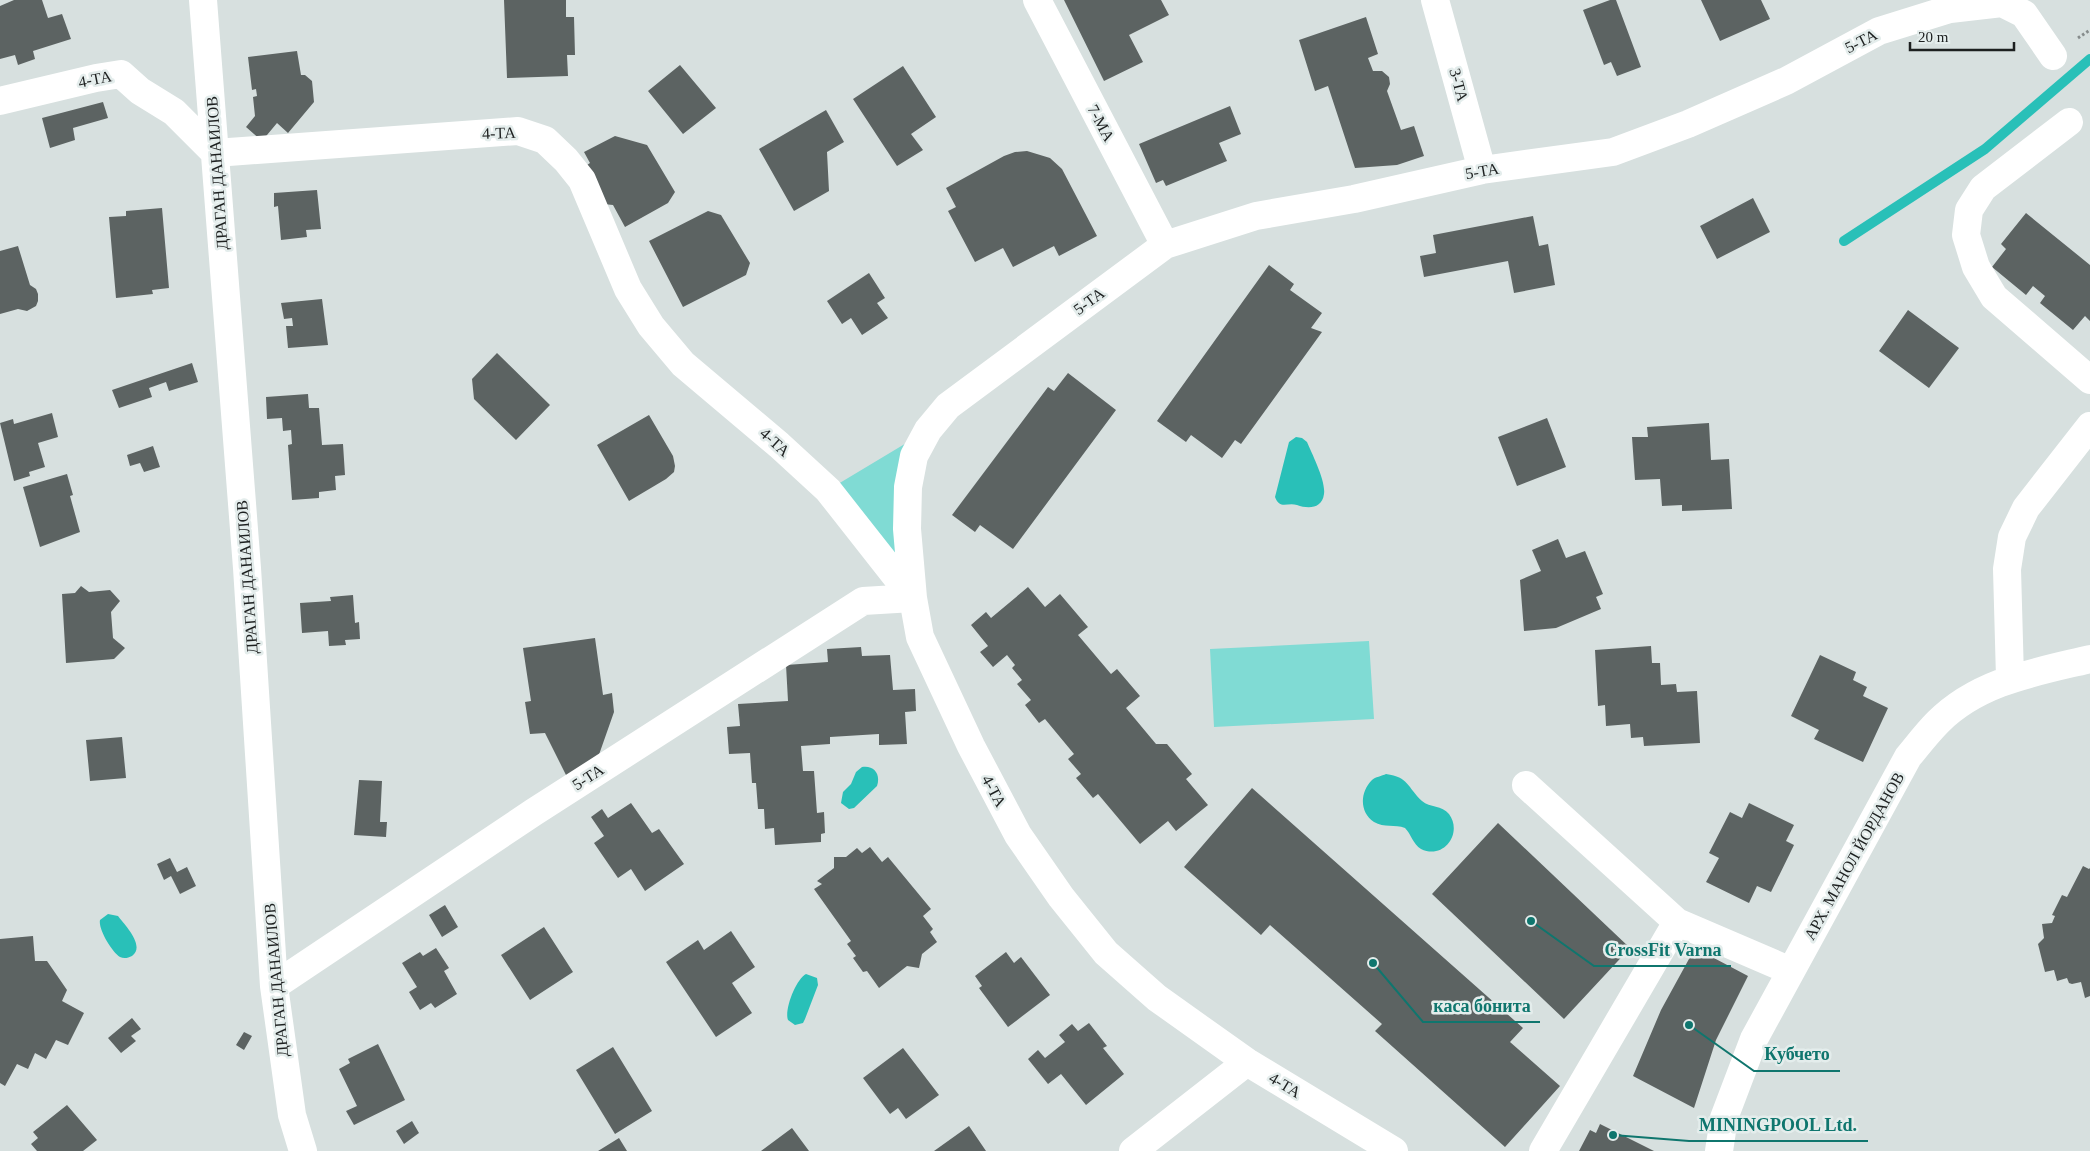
<svg xmlns="http://www.w3.org/2000/svg" width="2090" height="1151" font-family="'Times New Roman',serif">
<rect width="100%" height="100%" fill="#d7e0df"/>
<path fill="#80dbd4" d="M928 430 914 456 913 598 828 490Z
M1369 641 1374 719 1214 727 1210 649Z"/>
<path fill="#29c0b8" d="M1296 437 1302 438 1307 442C1312 454 1326 481 1324 494 1322 509 1308 509 1297 505 1287 502 1280 510 1275 497L1289 442Z
M862 767C874 765 881 774 877 786L854 808 849 809 841 803 843 792 851 784 856 772Z
M1386 774C1409 777 1407 787 1422 801 1430 808 1442 805 1449 814 1463 833 1444 860 1421 849 1413 844 1411 834 1405 828 1395 824 1384 828 1374 822 1359 812 1360 792 1372 780 1375 777 1382 776 1386 774Z
M108 914 118 916C124 924 146 946 132 956 128 958 124 959 120 957 112 952 98 929 100 920Z
M806 974 817 978 818 985 805 1019 803 1023 795 1025 788 1020C784 1010 796 979 806 974Z"/>
<g fill="none" stroke-linecap="round" stroke-linejoin="round">
<path stroke="#29c0b8" stroke-width="10" d="M1844 241 1985 149 2090 59"/>
</g>
<path fill="#5c6362" d="M14 0H42L48 18 62 14 71 39 33 51 35 59 18 65 15 55 0 59V6Z
M504 0H566V17H574L575 55H567L568 76 507 78Z
M1064 0H1161L1169 15 1129 35 1143 62 1104 81Z
M1610 0H1616L1641 67 1617 76 1611 62 1604 65 1583 10Z
M1701 0H1761L1770 19 1720 41Z
M1366 17 1378 54 1368 58 1373 71H1382L1389 77 1390 84 1387 91 1401 130 1414 126 1424 156 1397 165 1355 168 1328 86 1315 91 1299 40Z
M297 51 301 75H305L312 81 314 102 288 133 277 123 262 141 246 127 255 116 253 97 257 96 256 89 252 90 248 57Z
M680 65 716 108 683 134 648 91Z
M903 66 936 117 911 134 923 150 897 166 853 99Z
M103 102 108 118 73 128 75 140 50 148 42 118Z
M1230 106 1241 134 1219 143 1227 161 1166 186 1163 180 1156 183 1139 144Z
M826 110 844 142 827 152 829 191 794 211 759 149Z
M615 136 647 145 675 192 668 203 625 227 613 205 603 204 584 167 590 163 584 152Z
M1027 151 1050 158 1062 169 1097 236 1059 256 1054 246 1013 267 1003 248 975 262 948 211 956 207 946 188 1004 156 1015 152Z
M317 190 321 229 306 230 307 237 281 240 278 206 274 207V193Z
M1753 198 1770 232 1717 259 1700 226Z
M162 208 169 288 152 290 153 294 116 298 109 217 126 216V211Z
M708 211 721 215 750 263 746 275 683 307 649 241Z
M2026 213 2090 265V321L2085 316 2073 330 2040 303 2045 296 2033 286 2026 295 1992 267 2006 249 2001 244Z
M1533 216 1539 246 1548 244 1555 285 1514 293 1508 261 1424 277 1420 256 1436 253 1433 235Z
M18 246 30 285 36 289 38 294V301L36 306 27 311 18 309 0 314V251Z
M1269 265 1294 284 1290 290 1322 313 1311 328 1322 332 1241 444 1235 440 1222 458 1191 435 1186 442 1157 421Z
M869 273 885 298 877 303 888 318 862 335 851 318 842 324 827 301Z
M322 299 328 345 288 348 286 326H293L292 318 284 319 281 303Z
M1908 310 1959 348 1929 388 1879 351Z
M497 353 550 405 516 440 474 399 472 379Z
M192 363 198 382 169 391 166 382 149 388 152 397 119 408 112 390Z
M1068 373 1116 410 1013 549 980 525 975 532 952 515 1048 387 1054 391Z
M308 394 309 408H319L322 445 343 444 345 475 335 476 336 490 319 492V498L292 500 288 445 292 444 291 430 283 431 282 418 267 419 266 397Z
M52 413 58 437 38 443 45 467 29 472 30 476 14 481 0 423 13 419 14 424Z
M649 415 673 456 675 466 674 472 666 479 629 501 597 445Z
M1547 418 1566 467 1517 486 1498 437Z
M1709 423 1711 460 1729 459 1732 509 1682 511V505L1662 506 1660 479 1635 480 1632 437H1648L1647 427Z
M153 446 160 467 144 472 140 463 130 466 127 455Z
M67 474 73 495 70 496 80 532 40 547 23 487Z
M1558 539 1566 558 1585 551 1603 594 1596 597 1601 609 1556 628 1524 631 1520 580 1541 571 1532 550Z
M81 586 89 592 110 590 120 601 111 612 113 638 125 648 114 659 66 663 62 594 75 593Z
M1028 587 1045 607 1060 594 1088 627 1078 635 1111 674 1117 669 1140 696 1126 708 1156 744H1167L1192 774 1186 779 1208 805 1176 831 1168 821 1140 844 1098 794 1093 798 1076 778 1081 774 1068 759 1074 754 1045 719 1039 723 1025 705 1031 700 1017 684 1022 680 1012 668 1015 665 1007 655 993 667 980 652 988 646 971 625 986 612 991 618Z
M353 595 355 623 359 622 360 639 345 640 346 645 329 646 328 631 302 633 300 603 331 601 330 597Z
M595 638 603 695 612 693 614 712 595 766 568 779 545 733 530 734 525 702 531 701 523 648Z
M1651 646 1652 663H1660L1661 685 1676 684 1677 692 1697 691 1700 743 1644 746 1643 737 1631 738 1630 724 1606 726 1605 705 1598 706 1595 650Z
M861 647 862 656 890 655 893 690 915 689 916 711 905 712 907 744 879 745V734L830 737V744L801 746 803 771H814L817 813 824 812 825 833 821 834V842L775 845 774 828 765 829 764 809H758L756 783H752L750 753 729 754 727 727 740 726 738 704 788 701 786 665 828 662 827 649Z
M1820 655 1856 672 1853 680 1867 687 1863 696 1888 708 1863 762 1814 739 1819 730 1791 716Z
M122 737 126 778 90 781 86 740Z
M359 780 382 781 380 822H387L386 837 354 835Z
M1252 788 1523 1028 1510 1042 1560 1086 1505 1147 1375 1031 1382 1024 1270 925 1261 935 1184 867Z
M631 803 652 833 659 829 684 864 645 891 631 869 618 878 594 843 604 836 591 817 602 809 608 818Z
M1749 803 1794 825 1786 841 1794 845 1771 892 1757 886 1749 903 1706 882 1719 858 1709 853 1730 812 1742 818Z
M1498 823 1630 948 1564 1019 1432 894Z
M870 847 882 862 888 857 931 909 923 916 933 929 930 932 937 942 922 954 919 968 907 966 879 988 867 971 863 972 853 958 856 956 847 944 851 941 814 889 822 884 817 881 834 868V857H846L857 848 862 853Z
M170 858 177 872 187 867 196 886 180 894 171 876 164 880 157 864Z
M2083 866 2089 869 2090 868V996L2085 998 2081 982 2072 984 2069 983 2067 978 2057 981 2054 970 2045 972 2038 944 2044 938 2042 924 2052 923 2055 916 2052 915 2062 895 2067 897Z
M445 905 458 927 442 937 429 915Z
M544 927 573 972 530 1000 501 955Z
M731 931 755 967 732 983 752 1013 716 1037 666 962 698 940 704 950Z
M33 936 35 961H47L67 990 62 1001 84 1013 68 1045 56 1040 46 1059 35 1053 28 1069 17 1064 5 1086 0 1083V939Z
M436 948 449 968 444 971 457 994 435 1008 431 1003 420 1010 409 992 417 987 402 963 420 952 423 956Z
M1695 948 1748 976 1716 1040 1694 1108 1633 1076 1661 1010Z
M1006 952 1014 963 1021 957 1050 995 1008 1027 979 988 982 986 975 976Z
M132 1018 141 1029 131 1036 136 1041 121 1053 108 1038Z
M1089 1023 1107 1046 1103 1048 1124 1074 1086 1105 1061 1074 1048 1084 1028 1059 1038 1050 1045 1058 1065 1042 1059 1035 1072 1024 1078 1031Z
M244 1032 252 1036 244 1050 236 1045Z
M378 1044 405 1100 354 1125 346 1111 357 1106 339 1069 350 1063 348 1059Z
M613 1047 652 1111 615 1134 576 1070Z
M903 1048 939 1095 906 1119 898 1108 890 1114 863 1078Z
M67 1105 97 1140 83 1151H37L31 1144 38 1138 33 1132Z
M412 1121 419 1133 404 1144 396 1131Z
M1600 1124 1654 1151H1579L1590 1130 1596 1133Z
M969 1126 986 1151H934Z
M792 1128 809 1151H761Z
M619 1138 627 1151H598Z"/>
<g fill="none" stroke-linecap="round" stroke-linejoin="round">
<path stroke="#868c8c" stroke-width="3" stroke-dasharray="2.5 2.5" stroke-linecap="butt" d="M2078 38 2090 30"/>
<path stroke="#fff" stroke-width="28" d="M203 0 247 568 274 986 292 1115 303 1151
M1037 0 1165 245
M1435 0 1482 170
M0 101 96 78 121 74 140 91 174 112 215 153 518 131 545 140 566 160 582 180 628 289 651 326 683 364 779 445 828 490 913 598
M2069 122 1983 188 1969 210 1966 235 1976 267 1994 297 2090 380
M2010 678 2007 569 2012 537 2026 508 2090 426
M1526 785 1677 922 1791 971
M274 986 534 812 863 601 913 598
M1133 1151 1247 1062
M1394 1151 1247 1062 1157 998 1106 953 1061 897 1018 835 971 746 920 637 913 598 907 529 908 487 914 456 928 430 948 406 1165 245 1256 216 1354 199 1482 170 1613 152 1688 124 1786 81 1879 31 1950 9 2002 3 2024 14 2053 56
M1543 1151 1677 922
M1719 1151 1724 1118 1754 1039 1908 757C1918 745 1927 733 1938 722 1979 681 2036 672 2090 659"/>
</g>
<g text-anchor="middle" dominant-baseline="central" stroke-width="5" stroke-linejoin="round" paint-order="stroke">
<g font-size="16" fill="#1d2020" stroke="#e4edec">
<text transform="translate(1861 41) rotate(-27)">5-ТА</text>
<text transform="translate(95 79) rotate(-11)">4-ТА</text>
<text transform="translate(1459 85) rotate(75)">3-ТА</text>
<text transform="translate(1101 123) rotate(62)">7-МА</text>
<text transform="translate(499 133) rotate(-2)">4-ТА</text>
<text transform="translate(1482 171) rotate(-10)">5-ТА</text>
<text transform="translate(217 173) rotate(-94)">ДРАГАН ДАНАИЛОВ</text>
<text transform="translate(1089 301) rotate(-36)">5-ТА</text>
<text transform="translate(775 442) rotate(42)">4-ТА</text>
<text transform="translate(247 577) rotate(-94)">ДРАГАН ДАНАИЛОВ</text>
<text transform="translate(588 777) rotate(-33)">5-ТА</text>
<text transform="translate(994 791) rotate(62)">4-ТА</text>
<text transform="translate(1854 856) rotate(-61)">АРХ. МАНОЛ ЙОРДАНОВ</text>
<text transform="translate(276 980) rotate(-95)">ДРАГАН ДАНАИЛОВ</text>
<text transform="translate(1285 1085) rotate(31)">4-ТА</text>
</g>
</g>
<path fill="none" stroke="#0f766e" stroke-width="2" d="M1531 921L1594 966H1731M1373 963L1423 1022H1540M1689 1025L1754 1071H1840M1613 1135L1689 1141H1868"/>
<g fill="#0f766e" stroke="#e4edec" stroke-width="2">
<circle cx="1531" cy="921" r="5"/>
<circle cx="1373" cy="963" r="5"/>
<circle cx="1689" cy="1025" r="5"/>
<circle cx="1613" cy="1135" r="5"/>
</g>
<g font-size="18" text-anchor="middle" font-weight="bold" fill="#0f766e" stroke="#e4edec" stroke-width="5" stroke-linejoin="round" paint-order="stroke">
<text x="1663" y="956">CrossFit Varna</text>
<text x="1482" y="1012">каса бонита</text>
<text x="1797" y="1060">Кубчето</text>
<text x="1778" y="1131">MININGPOOL Ltd.</text>
</g>
<path d="M1910 42v8h104v-8" fill="none" stroke="#1d2020" stroke-width="2.5"/>
<text x="1918" y="42" font-size="15" fill="#1d2020" stroke="#e4edec" stroke-width="4" paint-order="stroke">20 m</text>
</svg>
